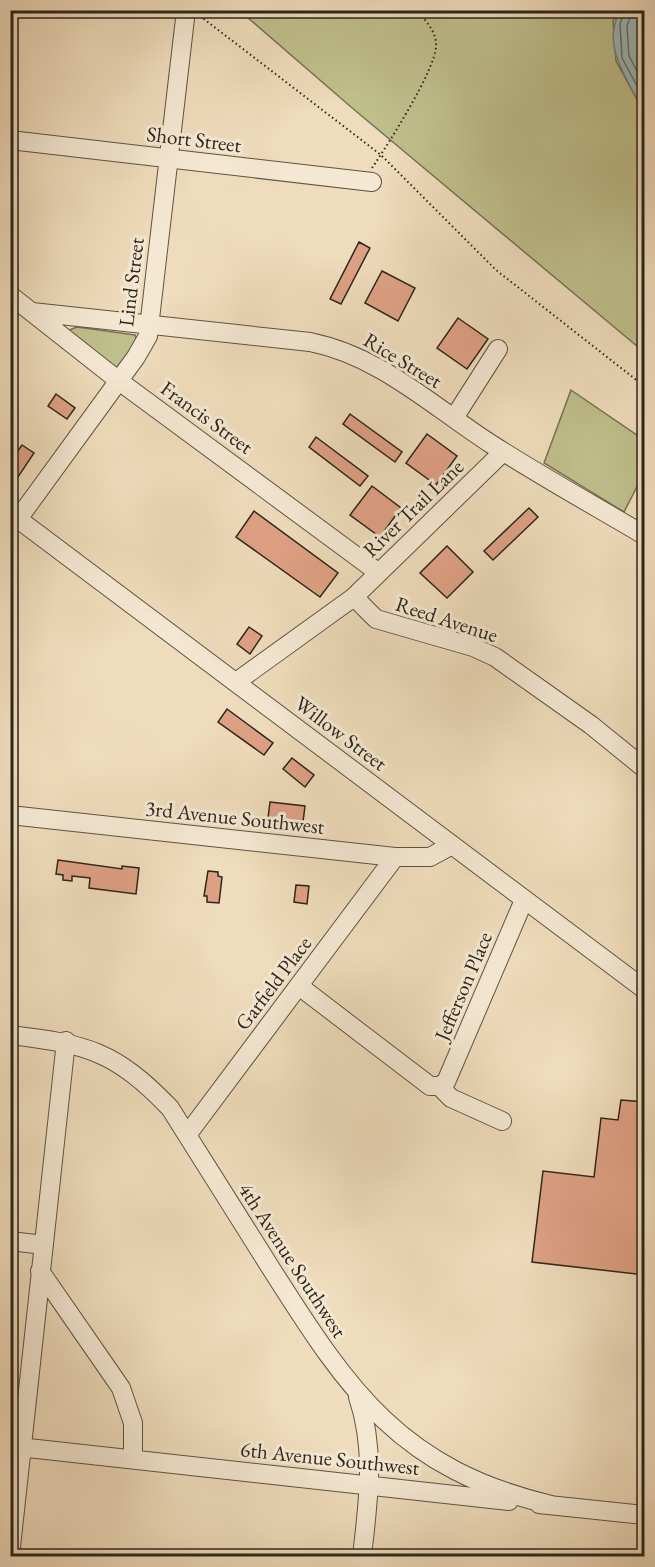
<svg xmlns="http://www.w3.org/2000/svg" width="655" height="1567" font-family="'EB Garamond',serif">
<rect width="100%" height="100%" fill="#efdcbc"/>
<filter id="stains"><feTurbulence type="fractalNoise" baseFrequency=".00333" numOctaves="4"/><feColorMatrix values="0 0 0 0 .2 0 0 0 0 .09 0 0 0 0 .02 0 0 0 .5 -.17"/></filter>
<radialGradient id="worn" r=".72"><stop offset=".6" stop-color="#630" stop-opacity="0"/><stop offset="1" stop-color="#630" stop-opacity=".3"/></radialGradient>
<path fill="#bfbf8c" stroke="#767254" stroke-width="1.5" d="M240 11H621L613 21 616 61 644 112V352L351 107Z
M77 327 135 335 138 343 117 370 69 330Z
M571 390 644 440V473L624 512 544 463Z"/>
<path fill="#9db9ba" stroke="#707e7b" stroke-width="1.5" d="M621 10 644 11V112C629 82 599 44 621 10Z"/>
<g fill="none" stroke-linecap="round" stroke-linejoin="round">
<path stroke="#656f6b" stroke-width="1.5" d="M625 10 620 24 622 58 644 99
M633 10 627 26 629 56 644 84"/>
</g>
<path fill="#dfa185" stroke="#2d251c" stroke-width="1.5" d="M359 242 370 248 341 304 330 299Z
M382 271 415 288 398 321 365 303Z
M458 318 488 339 467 369 437 348Z
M56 394 75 408 67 419 48 406Z
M350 414 402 452 395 462 343 424Z
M427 434 457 456 436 485 406 463Z
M316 437 368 476 360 486 309 447Z
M22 445 34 453 16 480 10 475V462Z
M372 486 401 508 380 537 350 515Z
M529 508 538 517 493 560 484 551Z
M254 511 338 573 320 597 236 537Z
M447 546 473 572 447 598 420 573Z
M249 627 262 636 250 654 237 644Z
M227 709 273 743 264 755 218 722Z
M292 758 314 775 305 787 283 769Z
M270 802 305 806 303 822 268 818Z
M58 860 122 869V866L139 868 136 894 89 888 90 878 72 876V881L63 880V875L56 874Z
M208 871 218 872V876L222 877 219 903 207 902V896H204Z
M296 885 309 886 307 904 294 902Z
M621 1100 645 1102V1275L532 1262 543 1171 594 1177 601 1118 618 1120Z"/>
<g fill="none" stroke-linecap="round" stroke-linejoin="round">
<g stroke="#5e5344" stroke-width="20">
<path id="minor" d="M10 140 372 182
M10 295 119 381 379 573
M32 312 310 342C380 356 432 406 491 444 541 476 593 505 644 535
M454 418 498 349
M10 513 644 989
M18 519 136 357 148 336 186 10
M354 597 503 452
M236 682 354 597 376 619 473 647 495 657 591 725 644 768
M10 815 395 857H430L452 845
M299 986 430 1086H439
M10 1035C87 1044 115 1051 170 1108 204 1162 238 1216 272 1270 350 1393 401 1469 551 1505
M439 1086 446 1082 524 900
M439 1086 451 1098 502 1121
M187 1135 395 857
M10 1241 44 1245
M40 1271 121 1388 133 1423V1459
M358 1397C376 1450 368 1503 362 1556
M10 1446 509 1501
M539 1504 644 1515
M10 1556 66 1041"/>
</g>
<path stroke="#2d251c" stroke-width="2" stroke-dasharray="1.5 3" stroke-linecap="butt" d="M200 16 381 155 496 270 644 386
M372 168C387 146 436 69 436 46 437 32 425 20 417 10"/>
<use href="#minor" stroke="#f5e8d3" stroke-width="18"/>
</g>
<g text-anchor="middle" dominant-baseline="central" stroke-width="6" stroke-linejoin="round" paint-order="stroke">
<g font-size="21" fill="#2d251c" stroke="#f5e8d3">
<text transform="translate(194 139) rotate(7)">Short Street</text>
<text transform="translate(131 282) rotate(-83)">Lind Street</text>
<text transform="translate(403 360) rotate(31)">Rice Street</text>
<text transform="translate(207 417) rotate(36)">Francis Street</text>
<text transform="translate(413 508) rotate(-44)">River Trail Lane</text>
<text transform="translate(447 619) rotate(18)">Reed Avenue</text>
<text transform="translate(341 733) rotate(37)">Willow Street</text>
<text transform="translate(235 817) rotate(6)">3rd Avenue Southwest</text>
<text transform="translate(273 983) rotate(-53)">Garfield Place</text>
<text transform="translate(463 986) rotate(-67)">Jefferson Place</text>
<text transform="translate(293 1260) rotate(57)">4th Avenue Southwest</text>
<text transform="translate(330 1458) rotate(6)">6th Avenue Southwest</text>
</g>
</g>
<rect width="655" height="1567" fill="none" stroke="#efdcbc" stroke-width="36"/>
<rect x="12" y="12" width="631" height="1543" fill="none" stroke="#2d251c" stroke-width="3"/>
<rect x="18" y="18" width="619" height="1531" fill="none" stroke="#2d251c" stroke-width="1.5"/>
<rect width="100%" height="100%" filter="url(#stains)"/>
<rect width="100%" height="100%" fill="url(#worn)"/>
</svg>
